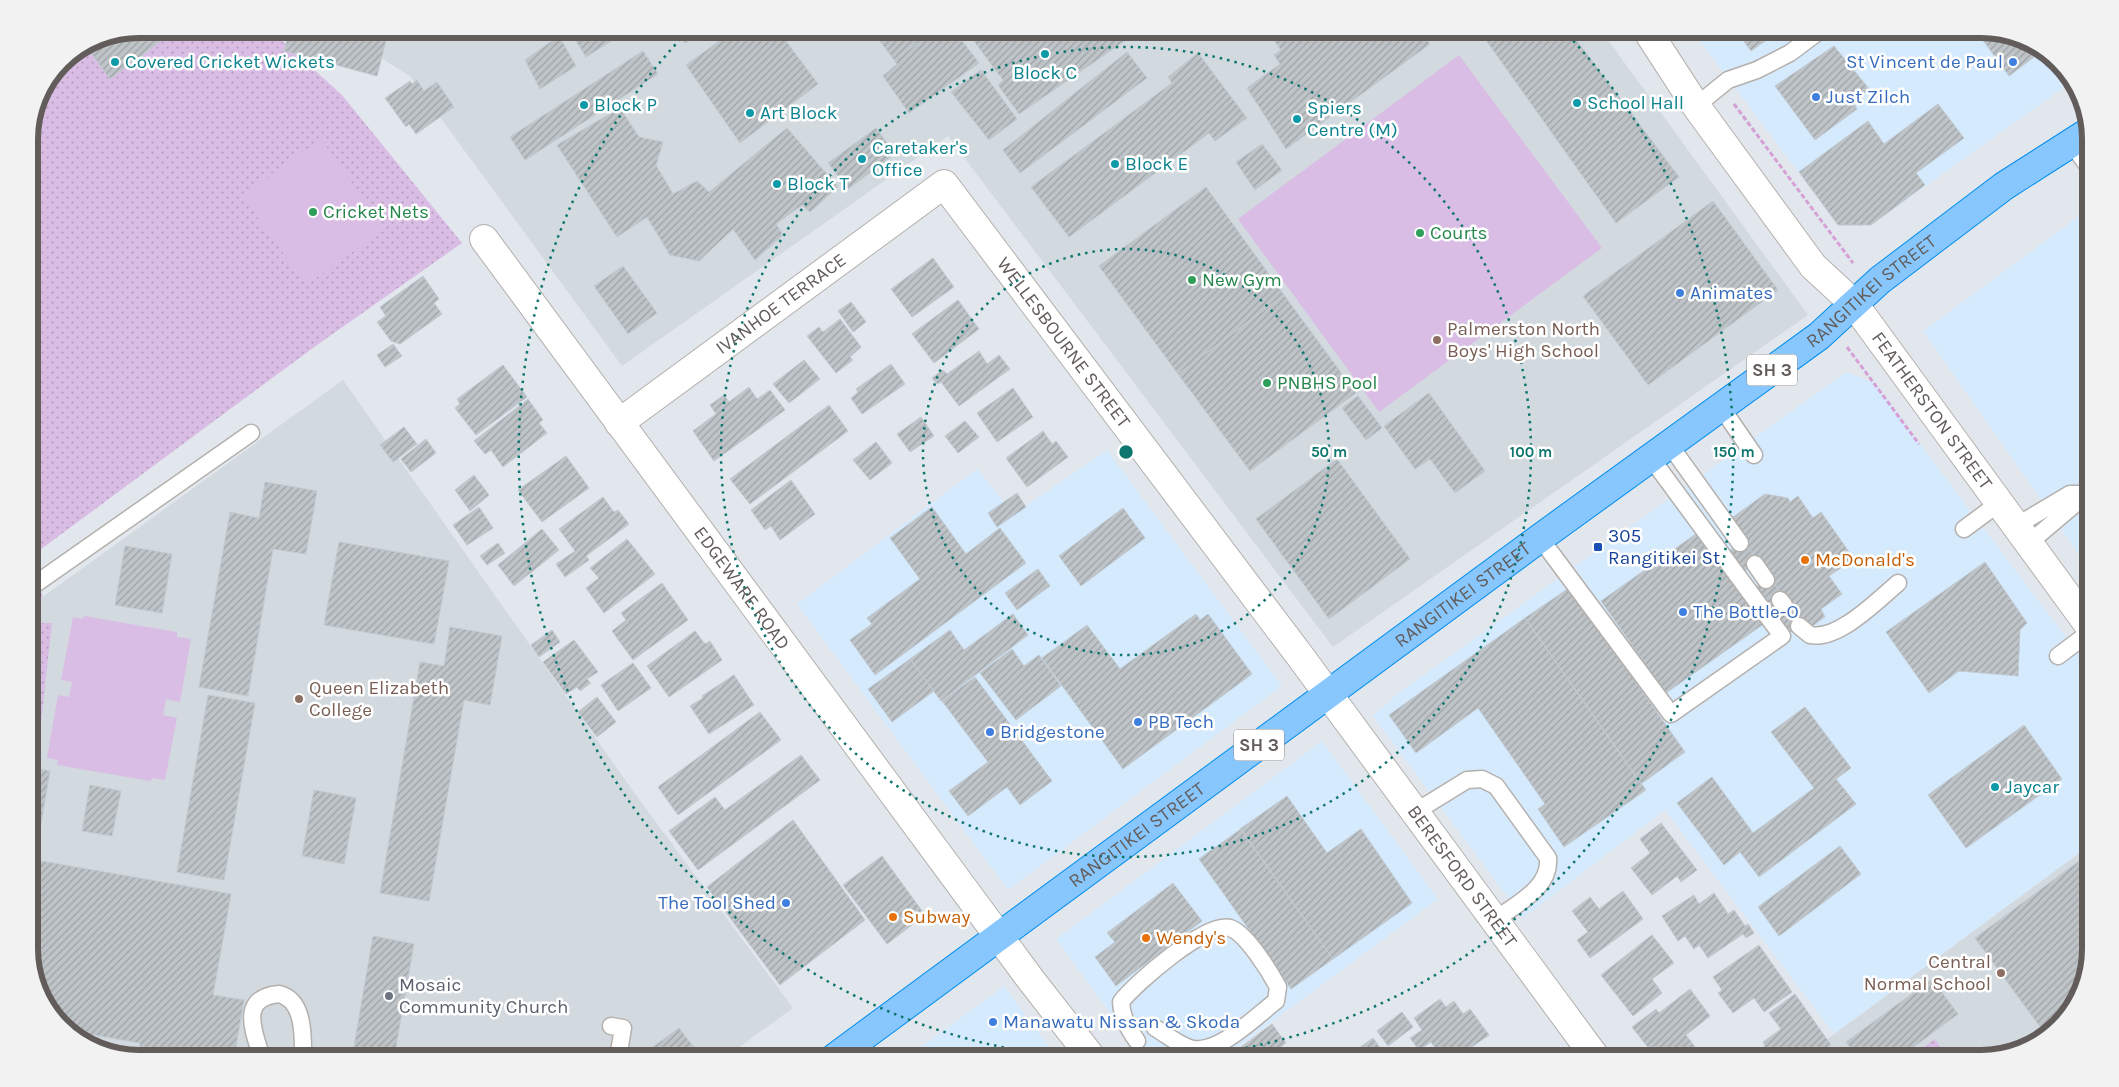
<svg xmlns="http://www.w3.org/2000/svg" width="2119" height="1087" font-family="Karla,sans-serif">
<defs>
<pattern id="grass-dots" width="8" height="8" patternUnits="userSpaceOnUse" patternTransform="scale(1.25)"><rect width="8" height="8" fill="#dabde5"/><path d="M2 2h.1M6 6h.1" fill="none" stroke="#b49dbd" stroke-width="1.8" stroke-linecap="round"/></pattern>
<pattern id="building-hatch" width="6" height="6" patternUnits="userSpaceOnUse" patternTransform="scale(1.25)"><rect width="6" height="6" fill="#bec4c8"/><path d="M-1 1l2-2M0 6l6-6M5 7l2-2" fill="none" stroke="#9ea2a5"/></pattern>
</defs>
<rect width="100%" height="100%" fill="#e1e7ed"/>
<path fill="#d6eafe" d="M1691 29H1980L2029 40 2073 81 1871 225H1838Z
M2090 208V570L1923 331Z
M1846 372 1874 383 2090 669V845L1834 1034 1665 810 1523 918 1373 716 1397 694Z
M1107 450 1282 686 1008 890 797 604 977 469 1014 514Z
M1322 741 1438 899 1223 1058H1143L1056 939Z
M1004 986 1057 1058H906Z"/>
<path fill="#d2d9df" d="M334 29H1600L1808 315 1333 647 948 136 622 366 410 76Z
M343 380 633 791 793 1008 724 1058H139L90 1047 47 1009 29 956V607Z
M2090 845V948L2079 997 2041 1040 1981 1058H1802Z"/>
<path fill="url(#grass-dots)" d="M139 29H269L342 95 462 243 317 345 29 558V132L37 96 61 61 97 37Z
M29 570 43 596 29 607Z
M29 623H52L38 750 29 749Z
M1935 1039 1948 1058H1909Z"/>
<path fill="#dabde5" d="M1459 55 1602 248 1379 412 1238 219Z
M321 139 385 229 306 285 242 195Z
M84 616 177 632V637L191 639 180 702 166 699 163 715 177 718 165 780 152 778 151 781 57 765 58 760 47 758 58 695 69 697 72 682 61 680 73 617 83 619Z"/>
<path fill="url(#building-hatch)" stroke="#c0cad2" d="M139 29H177L110 79 85 45 97 37Z
M290 29H373L388 33 377 76 284 51Z
M574 29H630L586 57 570 31Z
M675 29H704L685 43Z
M736 29H777L818 84 740 143 686 65Z
M871 29H938L894 60Z
M938 29H953L979 63 909 113 883 76 897 64 894 60Z
M965 29H1142L1019 114 998 85 1003 80Z
M1266 29H1418L1430 44 1286 149 1247 88 1280 64 1274 55 1281 50Z
M1478 29H1568L1679 177 1616 223Z
M1735 29H1782L1751 51Z
M1975 29 2029 40 2042 51 2009 76Z
M559 36 576 66 540 89 525 60Z
M1834 46 1870 90 1851 99 1857 109 1815 140 1775 86Z
M643 51 658 74 525 160 510 137Z
M1127 52 1147 78 1020 173 1003 150Z
M1198 53 1247 118 1215 141 1209 133 1069 237 1031 187 1172 83 1168 77Z
M981 70 1017 119 989 140 951 92Z
M417 80 424 91 437 82 454 107 416 134 409 124 406 127 385 98 410 81 412 84Z
M1938 104 1964 138 1916 173 1925 185 1871 225H1838L1799 172 1868 121 1884 144Z
M620 108 639 137 663 142 656 165 673 194 697 181 709 192 787 128 838 187 810 212 802 205 776 224 783 235 755 260 733 229 699 261 670 255 647 217 617 237 557 145Z
M876 128 895 154 848 189 828 163Z
M1262 144 1282 170 1255 190 1236 162Z
M1206 187 1284 295 1178 374 1099 266Z
M1713 201 1778 290 1648 385 1583 296Z
M933 258 954 287 912 317 891 289Z
M623 266 657 313 628 334 594 286Z
M423 276 439 299 434 303 442 314 400 344 391 341 377 322 386 316 380 307Z
M1284 295 1356 393 1250 471 1178 374Z
M958 300 979 329 934 363 912 334Z
M851 302 866 322 853 332 838 311Z
M840 319 861 347 850 357 853 360 836 373 807 336 819 327 823 332Z
M393 344 402 356 385 367 377 355Z
M979 351 987 364 999 355 1010 369 959 406 941 382 937 384 932 378 943 370 947 374Z
M804 360 820 379 789 403 773 384Z
M891 364 905 384 862 414 851 398 858 392 856 389Z
M503 365 527 397 476 435 455 408 460 404 457 399Z
M749 387 757 399 770 390 785 410 714 461 693 431 716 414 710 405 724 395 729 402Z
M1013 388 1033 417 997 442 977 413Z
M1429 393 1485 471 1455 493 1430 459 1415 469 1384 426Z
M1358 396 1382 428 1366 440 1342 408Z
M528 399 543 420 539 423 547 433 503 467 491 450 485 454 474 441Z
M829 405 848 431 750 504 730 479Z
M921 417 934 436 910 452 897 434Z
M965 421 979 437 958 453 945 436Z
M404 427 417 444 393 462 380 445Z
M1043 431 1052 444 1056 441 1068 457 1027 487 1006 458Z
M426 439 436 453 411 472 401 459Z
M876 442 892 463 870 480 853 460Z
M566 456 589 488 542 522 518 490Z
M1337 459 1410 559 1329 619 1256 519Z
M474 475 489 495 470 511 455 490Z
M791 480 815 514 780 540 771 526 765 530 751 510Z
M265 482 317 491 306 554 273 549 248 696 199 687 230 512 259 518Z
M1017 493 1026 507 997 527 988 513Z
M1765 494 1788 498 1790 502 1798 496 1813 518 1821 512 1854 559 1829 576 1842 594 1821 609 1825 617 1811 627 1806 621 1802 623 1729 520Z
M603 497 614 512 618 510 629 524 586 556 589 560 565 577 556 564 575 551 559 529Z
M479 507 493 528 467 545 453 525Z
M932 507 966 554 1000 528 1026 563 875 675 850 640 872 624 867 618 920 579 890 538Z
M1123 508 1145 538 1081 586 1059 556Z
M542 529 559 550 514 586 498 565Z
M1700 531 1765 623 1666 693 1601 601Z
M627 539 655 574 604 613 586 588 599 578 590 568Z
M1744 541 1759 561 1742 573 1728 552Z
M339 542 449 561 434 644 324 625Z
M498 543 505 553 487 565 480 556Z
M125 546 172 554 162 613 115 605Z
M1985 562 2027 623 2020 630 2018 676 1959 671 1929 693 1886 632Z
M1038 569 1050 586 1017 610 1005 593Z
M1770 577 1784 597 1768 609 1753 589Z
M662 583 688 620 633 660 612 631 626 620 621 613Z
M1569 588 1685 752 1641 784 1525 618Z
M1788 602 1802 623 1787 635 1772 614Z
M1013 614 1028 635 941 701 910 659 950 630 964 650Z
M1196 614 1200 620 1208 614 1252 674 1123 769 1042 658 1087 625 1120 669Z
M1525 618 1646 790 1564 847 1538 809 1545 804 1478 708 1416 753 1389 715Z
M450 627 502 636 490 705 464 700 429 901 380 893 420 662 444 666Z
M552 630 560 642 539 657 531 645Z
M695 631 705 644 710 641 722 660 669 697 647 666Z
M574 640 598 672 587 679 591 683 580 691 577 687 566 694 543 662Z
M1012 649 1024 666 1039 655 1061 686 1016 720 980 673Z
M910 659 934 691 892 722 868 689Z
M633 663 651 688 618 711 601 685Z
M734 675 754 705 709 734 690 706 703 698 702 696Z
M975 677 1052 781 1020 805 1007 787 968 816 949 791 988 762 942 701Z
M208 695 255 703 224 880 177 872Z
M597 697 616 722 597 737 578 712Z
M1805 707 1851 768 1836 779 1856 804 1759 877 1740 852 1724 865 1677 803 1712 777 1753 833 1814 788 1771 732Z
M760 712 781 740 678 815 658 787Z
M2024 725 2062 779 1966 848 1928 795Z
M801 755 820 780 698 870 669 831 715 797 725 810Z
M29 768 50 771 38 841 29 840Z
M90 785 121 791 112 836 82 831Z
M314 790 356 798 344 864 302 856Z
M1287 796 1327 853 1361 829 1412 903 1333 959 1240 829Z
M793 820 865 920 780 985 707 887Z
M1661 823 1697 870 1681 882 1677 876 1652 895 1631 868 1650 853 1640 839Z
M1241 829 1333 959 1291 989 1199 859Z
M1840 846 1861 874 1779 936 1758 907Z
M2090 853V948L2079 997 2046 1035 1975 938Z
M882 856 925 915 887 944 843 885Z
M41 861 231 894 213 995 244 1000 234 1058H139L140 1043 94 1035 92 1047H90L47 1009 39 986 41 976 36 975 29 956V931Z
M1173 883 1202 921 1116 986 1095 957 1115 942 1107 933Z
M1623 891 1643 919 1590 958 1577 940 1588 932 1572 911 1590 897 1599 909Z
M1714 893 1728 914 1734 910 1745 926 1748 924 1754 933 1746 938 1743 934 1708 958 1699 945 1694 949 1685 936 1678 941 1662 916 1694 895 1699 904Z
M1652 935 1674 963 1652 979 1662 993 1633 1016 1601 975Z
M373 936 414 944 394 1058H352Z
M1759 945 1792 992 1764 1012 1754 998 1733 1013 1718 993 1722 990 1713 977Z
M1932 979 1958 1014 1899 1058H1858L1846 1042Z
M1690 989 1710 1016 1686 1035 1695 1047 1680 1058H1665L1655 1046 1650 1050 1632 1027 1656 1009 1659 1013Z
M1795 994 1831 1045 1813 1058H1760L1755 1053 1765 1046 1763 1042 1781 1029 1769 1013Z
M1440 999 1446 1007 1454 1001 1463 1014 1470 1009 1489 1035 1456 1058H1442L1431 1042 1419 1050 1410 1038 1422 1030 1414 1018Z
M1402 1012 1413 1027 1388 1046 1377 1031Z
M1272 1024 1286 1043 1266 1058H1249L1241 1047Z
M679 1028 702 1058H638Z
M1373 1038 1384 1053 1376 1058H1361L1355 1051Z
M1730 1053 1734 1058H1723Z"/>
<g fill="none" stroke-linecap="round" stroke-linejoin="round">
<g stroke="#b4b0ad" stroke-width="19">
<path id="lane" d="M1696 106 1728 80 1757 70 1790 53 1822 29
M2072 144 2090 169
M1721 407 1754 455
M1669 444 1740 543
M2016 526 2070 494H2080
M1964 529 1999 503
M1540 538 1671 714 1782 636 1651 458
M2029 543 2074 505 2080 494
M1755 564 1766 580
M29 581 34 585 251 433
M1780 600 1784 605
M1799 626 1810 635C1838 641 1878 600 1898 583
M2058 656 2090 632
M1415 812 1467 780 1482 779 1496 786 1548 858C1551 888 1516 904 1495 920
M611 1026 623 1028 618 1058
M1137 1041C1128 1028 1122 1018 1121 1002 1134 984 1208 920 1230 928 1246 933 1270 972 1278 987L1276 1001C1255 1017 1220 1053 1193 1049 1181 1047 1166 1034 1155 1028
M262 1058C254 1032 238 998 279 994 305 1000 303 1038 303 1058"/>
</g>
<g stroke="#b4b0ad" stroke-width="30">
<g id="street">
<path id="s1" d="M484 239 1031 980 1092 1058"/>
<path id="s2" d="M619 423 944 184 1300 656 1596 1058"/>
</g>
</g>
<g stroke="#b7b1ae" stroke-width="30">
<g id="secondary">
<path id="s3" d="M1646 29 1696 106 1813 266 1854 304 2090 627"/>
</g>
</g>
<g stroke="#008dee" stroke-width="30">
<g id="highway">
<path id="s4" d="M834 1058 1540 538 1819 336 1880 280 2004 186 2090 131"/>
</g>
</g>
<path stroke="#d6a0d7" stroke-width="3" stroke-dasharray="5 2.5" stroke-linecap="butt" d="M1734 104 1853 263
M1847 347 1919 444
M2083 663 2090 672"/>
<use href="#lane" stroke="#fff" stroke-width="16"/>
<use href="#street" stroke="#fff" stroke-width="28"/>
<use href="#secondary" stroke="#fff" stroke-width="28"/>
<use href="#highway" stroke="#88c7fd" stroke-width="28"/>
</g>
<g fill="none" stroke="#0f766e" stroke-width="2.5" stroke-dasharray="2.5 5">
<circle cx="1126" cy="452" r="203"/>
<circle cx="1126" cy="452" r="405"/>
<path d="M1078 1058A608 608 0 0 1 689 30M1563 30A608 608 0 0 1 1174 1058"/>
</g>
<g fill="#0f9aa8" stroke="#fff" stroke-width="2">
<circle cx="1045" cy="54" r="5"/>
<circle cx="115" cy="62" r="5"/>
<circle cx="1577" cy="103" r="5"/>
<circle cx="584" cy="105" r="5"/>
<circle cx="750" cy="113" r="5"/>
<circle cx="1297" cy="119" r="5"/>
<circle cx="862" cy="159" r="5"/>
<circle cx="1115" cy="164" r="5"/>
<circle cx="777" cy="184" r="5"/>
<circle cx="1995" cy="787" r="5"/>
</g>
<g fill="#3f7fe0" stroke="#fff" stroke-width="2">
<circle cx="2013" cy="62" r="5"/>
<circle cx="1816" cy="97" r="5"/>
<circle cx="1680" cy="293" r="5"/>
<circle cx="1683" cy="612" r="5"/>
<circle cx="1138" cy="722" r="5"/>
<circle cx="990" cy="732" r="5"/>
<circle cx="786" cy="903" r="5"/>
<circle cx="993" cy="1022" r="5"/>
</g>
<g fill="#2e9e5b" stroke="#fff" stroke-width="2">
<circle cx="313" cy="212" r="5"/>
<circle cx="1420" cy="233" r="5"/>
<circle cx="1192" cy="280" r="5"/>
<circle cx="1267" cy="383" r="5"/>
</g>
<g fill="#8d6e63" stroke="#fff" stroke-width="2">
<circle cx="1437" cy="340" r="5"/>
<circle cx="299" cy="699" r="5"/>
<circle cx="2001" cy="973" r="5"/>
</g>
<rect fill="#1a4fb4" stroke="#fff" stroke-width="2" x="1593" y="542" width="10" height="10" rx="2.5"/>
<g fill="#e8710a" stroke="#fff" stroke-width="2">
<circle cx="1805" cy="560" r="5"/>
<circle cx="893" cy="917" r="5"/>
<circle cx="1146" cy="938" r="5"/>
</g>
<circle fill="#6b7280" stroke="#fff" stroke-width="2" cx="389" cy="996" r="5"/>
<g text-anchor="middle" dominant-baseline="central" stroke-width="5" stroke-linejoin="round" paint-order="stroke">
<g fill="#fff" stroke="#918d8c" stroke-width="1">
<rect x="1747" y="354.5" width="50" height="31" rx="4"/>
<rect x="1234" y="729.5" width="50" height="31" rx="4"/>
</g>
<g font-size="18" font-weight="bold" fill="#625c5a">
<text x="1772" y="370">SH 3</text>
<text x="1259" y="745">SH 3</text>
</g>
<g font-size="19" fill="#0d838f" stroke="#fff" text-anchor="start">
<text x="125" y="62">Covered Cricket Wickets</text>
<text x="1045" y="73" text-anchor="middle">Block C</text>
<text x="1587" y="103">School Hall</text>
<text x="594" y="105">Block P</text>
<text x="1307" y="108">Spiers<tspan x="1307" dy="22">Centre (M)</tspan></text>
<text x="760" y="113">Art Block</text>
<text x="872" y="148">Caretaker's<tspan x="872" dy="22">Office</tspan></text>
<text x="1125" y="164">Block E</text>
<text x="787" y="184">Block T</text>
<text x="2005" y="787">Jaycar</text>
</g>
<g font-size="19" fill="#366cbe" stroke="#fff" text-anchor="start">
<text x="2003" y="62" text-anchor="end">St Vincent de Paul</text>
<text x="1826" y="97">Just Zilch</text>
<text x="1690" y="293">Animates</text>
<text x="1693" y="612">The Bottle-O</text>
<text x="1148" y="722">PB Tech</text>
<text x="1000" y="732">Bridgestone</text>
<text x="776" y="903" text-anchor="end">The Tool Shed</text>
<text x="1003" y="1022">Manawatu Nissan &amp; Skoda</text>
</g>
<g font-size="19" fill="#27864d" stroke="#fff" text-anchor="start">
<text x="323" y="212">Cricket Nets</text>
<text x="1430" y="233">Courts</text>
<text x="1202" y="280">New Gym</text>
<text x="1277" y="383">PNBHS Pool</text>
</g>
<g font-size="19" fill="#625c5a" stroke="#fff">
<text stroke="none"><textPath href="#s4" startOffset="1290">RANGITIKEI STREET</textPath></text>
<text stroke="none"><textPath href="#s2" startOffset="201">IVANHOE TERRACE</textPath></text>
<text stroke="none"><textPath href="#s2" startOffset="602">WELLESBOURNE STREET</textPath></text>
<text stroke="none"><textPath href="#s3" startOffset="478">FEATHERSTON STREET</textPath></text>
<text stroke="none"><textPath href="#s1" startOffset="434">EDGEWARE ROAD</textPath></text>
<text stroke="none"><textPath href="#s4" startOffset="781">RANGITIKEI STREET</textPath></text>
<text stroke="none"><textPath href="#s4" startOffset="376">RANGITIKEI STREET</textPath></text>
<text stroke="none"><textPath href="#s2" startOffset="1268">BERESFORD STREET</textPath></text>
</g>
<g font-size="19" fill="#785e54" stroke="#fff" text-anchor="start">
<text x="1447" y="329">Palmerston North<tspan x="1447" dy="22">Boys' High School</tspan></text>
<text x="309" y="688">Queen Elizabeth<tspan x="309" dy="22">College</tspan></text>
<text x="1991" y="962" text-anchor="end">Central<tspan x="1991" dy="22">Normal School</tspan></text>
</g>
<g font-size="19" fill="#164399" stroke="#fff" text-anchor="start">
<text x="1608" y="536">305<tspan x="1608" dy="22">Rangitikei St</tspan></text>
</g>
<g font-size="19" fill="#c56008" stroke="#fff" text-anchor="start">
<text x="1815" y="560">McDonald's</text>
<text x="903" y="917">Subway</text>
<text x="1156" y="938">Wendy's</text>
</g>
<g font-size="19" fill="#5b616d" stroke="#fff" text-anchor="start">
<text x="399" y="985">Mosaic<tspan x="399" dy="22">Community Church</tspan></text>
</g>
</g>
<path d="M0 0H2119V1087H0ZM139 38H1981A101 101 0 0 1 2082 139V949A101 101 0 0 1 1981 1050H139A101 101 0 0 1 38 949V139A101 101 0 0 1 139 38Z" fill="#f2f2f2" fill-rule="evenodd"/>
<path fill="none" stroke="#625c5a" stroke-width="6" d="M139 38H1981A101 101 0 0 1 2082 139V949A101 101 0 0 1 1981 1050H139A101 101 0 0 1 38 949V139A101 101 0 0 1 139 38Z"/>
<circle cx="1126" cy="452" r="8" fill="#0f766e" stroke="#fff" stroke-width="2.5"/>
<g font-size="15" text-anchor="middle" font-weight="bold" fill="#0f766e" stroke="#fff" stroke-width="5" stroke-linejoin="round" paint-order="stroke">
<text x="1329" y="457">50 m</text>
<text x="1531" y="457">100 m</text>
<text x="1734" y="457">150 m</text>
</g>
</svg>
